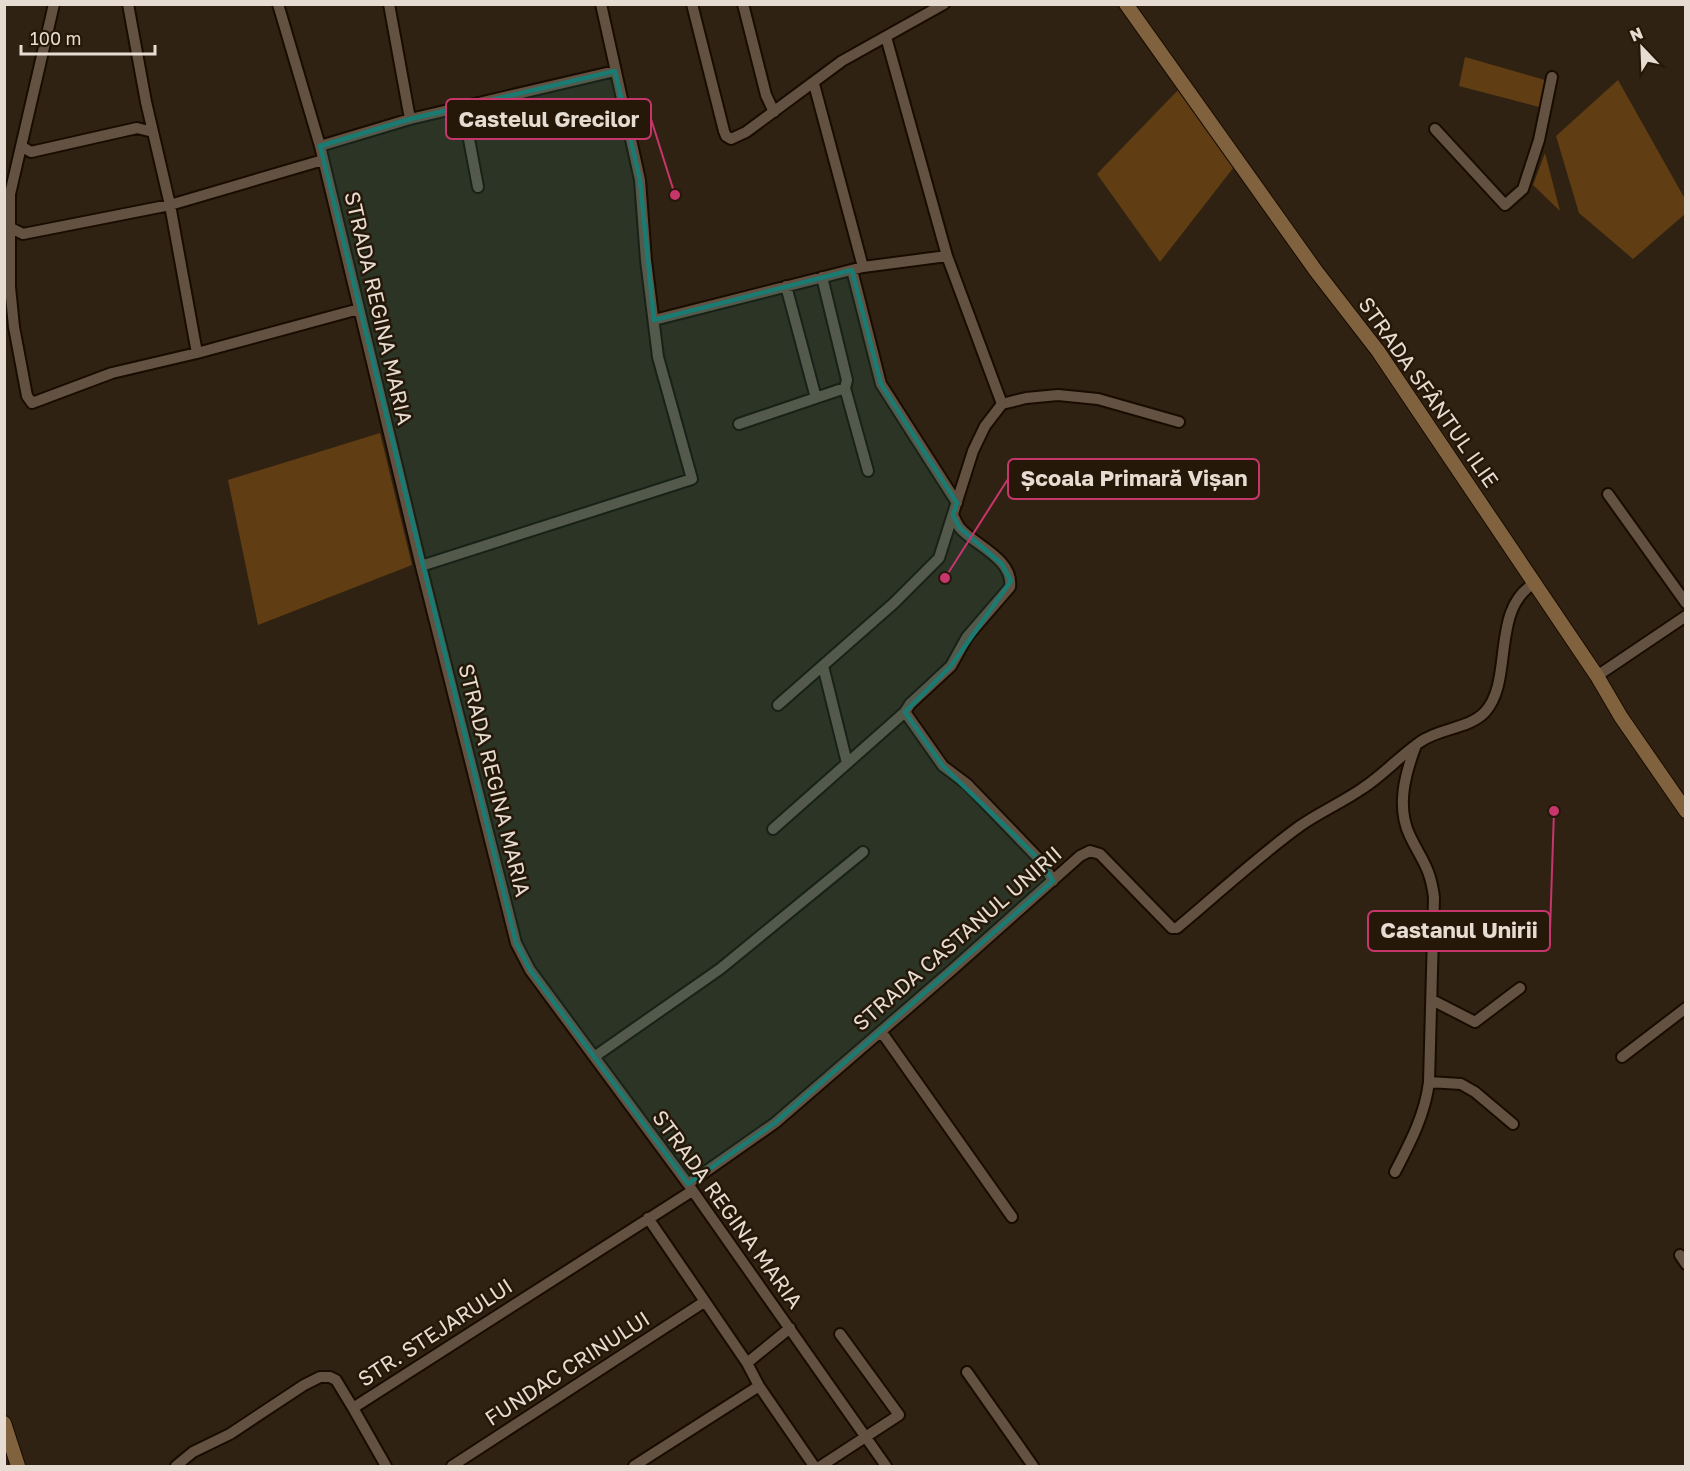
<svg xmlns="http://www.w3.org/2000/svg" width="1690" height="1471" font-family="'Golos Text',sans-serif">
<rect width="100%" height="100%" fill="#302212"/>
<path fill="#603d13" d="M1465 57 1545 80 1539 107 1459 86Z
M1618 80 1685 199V214L1633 259 1579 213 1556 136Z
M1180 88 1234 167 1160 262 1097 174Z
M1545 153 1560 211 1533 185Z
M380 433 412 565 258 625 228 480Z"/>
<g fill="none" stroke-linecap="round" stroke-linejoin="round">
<g stroke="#180b00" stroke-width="14">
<path id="street" d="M54 4 10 194V287L14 327 27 396 32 403 112 373 197 353 359 309
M128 4 146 102 170 205 197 353
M278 4 320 146 421 566 516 943 530 970 688 1184 886 1466
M692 4 724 131 726 136 731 139 746 132 842 61 944 4
M743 4 766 95 774 112
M886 37 947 256 1002 404
M814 84 863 267
M463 107 478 187
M410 119 615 71
M1435 129 1505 205 1523 189 1539 140 1552 77
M21 146 31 152 137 128 153 132
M320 146 410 119 389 4
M11 228 23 234 170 205 323 160
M852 270 881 384 957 503
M786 286 816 398
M654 320 863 267 947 256
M845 388 868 471
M739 424 845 388 847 380 822 277
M1608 494 1686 603
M421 566 692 479 658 357 646 260 640 180 601 4
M823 666 847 763
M1597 676 1686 616
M778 705 894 603 939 558 973 451 985 426 1002 404 1026 398 1058 395 1098 399 1179 422
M905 712 943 766 967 784 1042 862 1053 881
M1416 745C1405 774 1396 807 1410 836 1422 861 1430 867 1434 897L1429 1082
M773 829 905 712 910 704 951 666 967 637 1010 587C1014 559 974 545 960 528 957 524 955 519 953 515
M1432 1000 1475 1022 1520 988
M879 1033 885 1037 1012 1217
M594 1057 720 969 863 852
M1622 1057 1686 1008
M1395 1172C1410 1143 1425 1115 1429 1082L1461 1084 1475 1092 1513 1124
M688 1184 775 1123 952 970 1080 856 1090 851 1100 854 1172 928H1177C1218 894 1257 857 1300 826 1320 812 1343 802 1363 788 1383 775 1400 756 1420 742 1439 728 1469 729 1485 712 1514 681 1490 608 1535 583
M648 1218 747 1363 759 1386 814 1466
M1680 1255 1686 1264
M747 1363 790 1328
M967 1372 1033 1466
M353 1408 386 1466
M176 1466 193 1452 230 1434 304 1385 320 1377H330L336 1380 353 1408 692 1191
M452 1466 704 1302
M634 1466 759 1386
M821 1466 899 1415 840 1334"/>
</g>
<g stroke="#180b00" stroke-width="16">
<path id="secondary" d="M1126 4 1316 271 1378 351 1597 676 1621 717 1686 811
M4 1423 18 1466"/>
</g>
<use href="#street" stroke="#635241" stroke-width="10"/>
<use href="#secondary" stroke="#80633e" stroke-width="14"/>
</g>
<path fill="#1a7b73" fill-opacity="0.2" stroke="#1a7b73" stroke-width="4.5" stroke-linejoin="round" d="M615 71 640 180 654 320 852 270 881 384 957 503 953 515 960 528 1002 564 1011 581 951 666 905 712 943 766 1042 862 1053 881 775 1123 688 1184 530 970 516 943 320 146 410 119Z"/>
<g text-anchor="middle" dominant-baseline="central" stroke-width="5" stroke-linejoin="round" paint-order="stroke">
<g font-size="21" fill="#e6dcd2" stroke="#261809">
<text transform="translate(379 308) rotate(77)">STRADA REGINA MARIA</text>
<text transform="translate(1429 392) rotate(55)">STRADA SFÂNTUL ILIE</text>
<text transform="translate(495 780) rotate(76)">STRADA REGINA MARIA</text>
<text transform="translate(957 938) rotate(-41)">STRADA CASTANUL UNIRII</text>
<text transform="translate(728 1209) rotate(54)">STRADA REGINA MARIA</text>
<text transform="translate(435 1332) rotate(-33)">STR. STEJARULUI</text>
<text transform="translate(567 1368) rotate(-33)">FUNDAC CRINULUI</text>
</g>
</g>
<path fill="none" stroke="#c7356d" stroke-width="2" d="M675 195L651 119M945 578L1008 479M1554 811L1550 931"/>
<g fill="#c7356d" stroke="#261809" stroke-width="2">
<circle cx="675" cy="195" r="6"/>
<circle cx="945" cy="578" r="6"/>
<circle cx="1554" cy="811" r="6"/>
</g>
<g fill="#261809" stroke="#c7356d" stroke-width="2">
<rect x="446" y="99" width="205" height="40" rx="6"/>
<rect x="1008" y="459" width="251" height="40" rx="6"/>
<rect x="1368" y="911" width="182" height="40" rx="6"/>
</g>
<g font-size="22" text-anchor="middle" font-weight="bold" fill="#e6dcd2">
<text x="549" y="127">Castelul Grecilor</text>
<text x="1134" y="486">Școala Primară Vișan</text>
<text x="1459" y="938">Castanul Unirii</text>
</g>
<rect width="1690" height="1471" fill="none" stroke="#e6dcd2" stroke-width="12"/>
<g transform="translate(1642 48) rotate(337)" stroke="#261809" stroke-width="4.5" paint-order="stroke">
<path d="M0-4.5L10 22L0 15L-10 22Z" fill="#e6dcd2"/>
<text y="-9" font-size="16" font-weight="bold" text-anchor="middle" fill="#e6dcd2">N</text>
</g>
<path d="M21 45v9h134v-9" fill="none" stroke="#e6dcd2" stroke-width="3"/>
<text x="30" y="45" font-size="18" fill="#e6dcd2" stroke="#261809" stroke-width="4.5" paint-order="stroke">100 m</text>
</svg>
